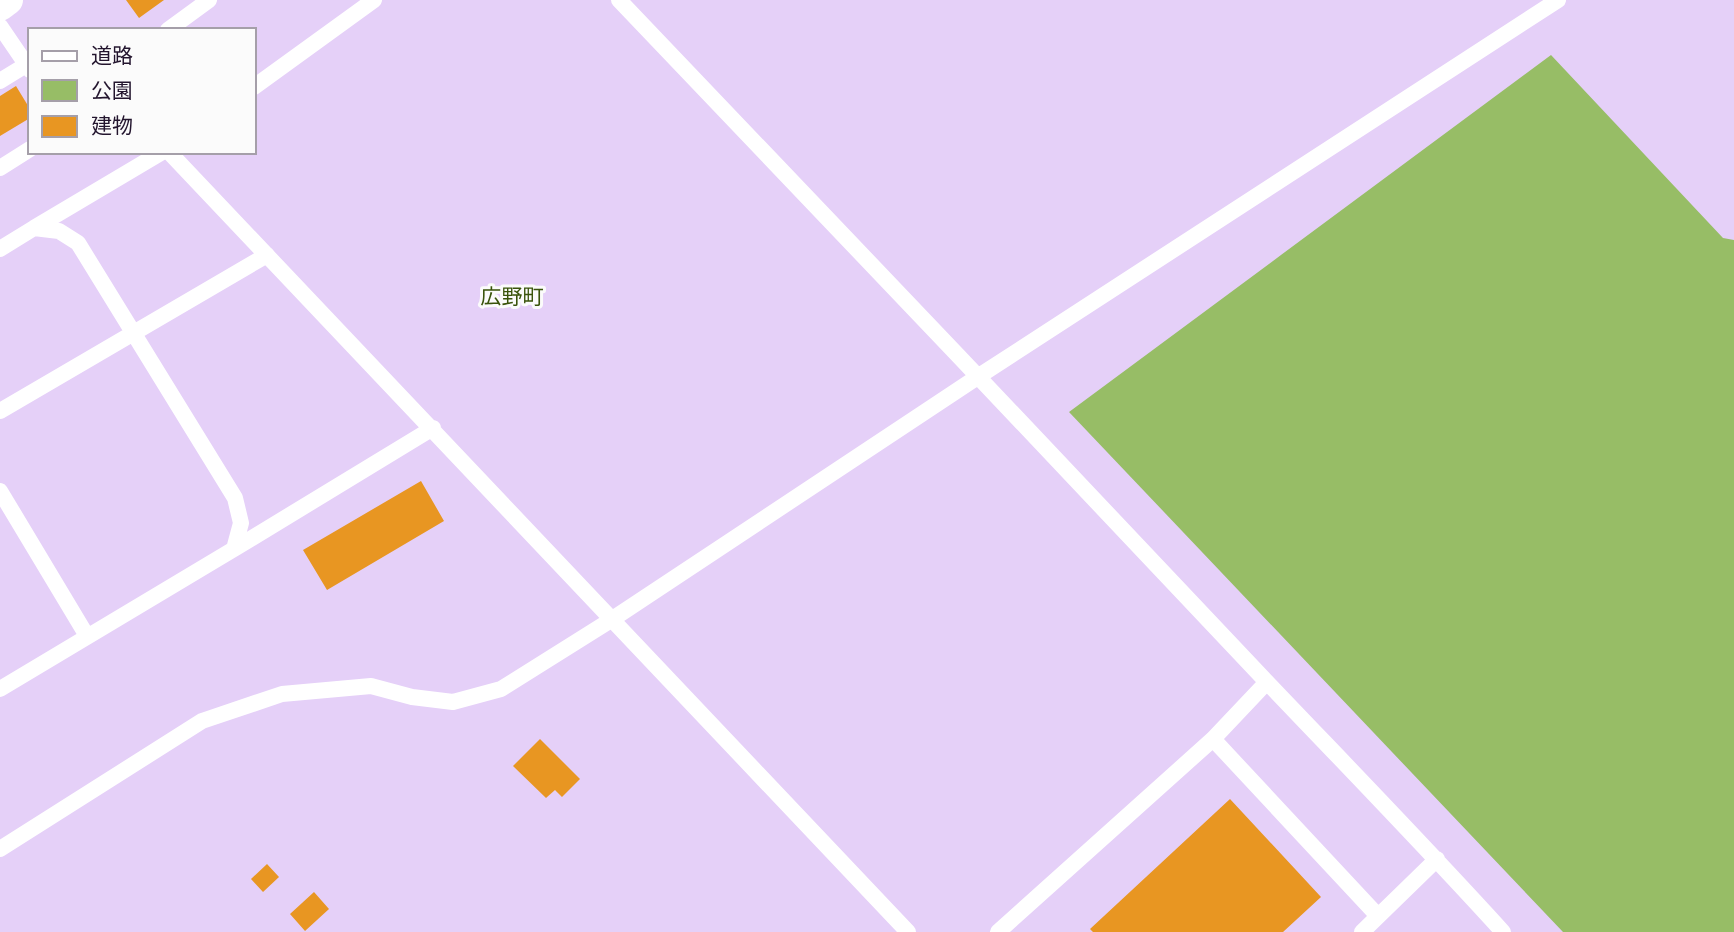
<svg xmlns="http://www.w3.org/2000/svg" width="1734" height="932" font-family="Commissioner,'Noto Sans JP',sans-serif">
<rect width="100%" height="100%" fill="#e5d0f8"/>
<path fill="#97bd66" d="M1551 55 1723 238 1734 240V932H1563L1069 412Z"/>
<path fill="#e89622" d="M126 0H164L139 18Z
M16 86 30 109V118L0 136V96Z
M421 481 444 521 327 590 303 550Z
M540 739 580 779 562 797 555 790 546 798 513 766Z
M1230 799 1321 897 1283 932H1093L1090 929Z
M267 864 279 877 263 892 251 879Z
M314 892 329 909 305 931 290 914Z"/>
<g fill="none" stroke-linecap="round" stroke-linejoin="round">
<path stroke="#fff" stroke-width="16" d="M619 0C835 225 1050 452 1264 679 1344 763 1425 846 1503 932
M0 26 30 70
M168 30 209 0
M0 81 26 65
M254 87 374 0
M169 152C417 411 661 673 908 932
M0 168 30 149
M34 228 162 152
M0 249 34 228 59 231 78 243 235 498 241 523 234 549 0 689
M0 411 267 255
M0 491 87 636
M234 549 433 428
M1213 739 1378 916
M0 849 202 721 282 694 371 686 412 697 453 702 501 689 611 620 979 376 1558 0
M998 932 1213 739 1267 682
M1362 932 1437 859"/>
<path stroke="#fff" stroke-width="30" d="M0 6 8 0"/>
</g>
<g text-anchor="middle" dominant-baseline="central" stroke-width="6" stroke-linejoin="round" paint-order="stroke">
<g font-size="21" fill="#39530a" stroke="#fbfbfb">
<text x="512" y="295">広野町</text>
</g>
</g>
<rect x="28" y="28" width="228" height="126" fill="#fbfbfb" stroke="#a59fa9" stroke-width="2"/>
<rect x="42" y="51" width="35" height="10" fill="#ffffff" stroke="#a59fa9" stroke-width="2"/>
<text x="91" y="63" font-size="21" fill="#23152e">道路</text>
<rect x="42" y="80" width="35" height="21" fill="#97bd66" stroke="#a59fa9" stroke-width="2"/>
<text x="91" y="98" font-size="21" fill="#23152e">公園</text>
<rect x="42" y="116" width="35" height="21" fill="#e89622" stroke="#a59fa9" stroke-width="2"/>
<text x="91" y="133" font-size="21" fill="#23152e">建物</text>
</svg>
